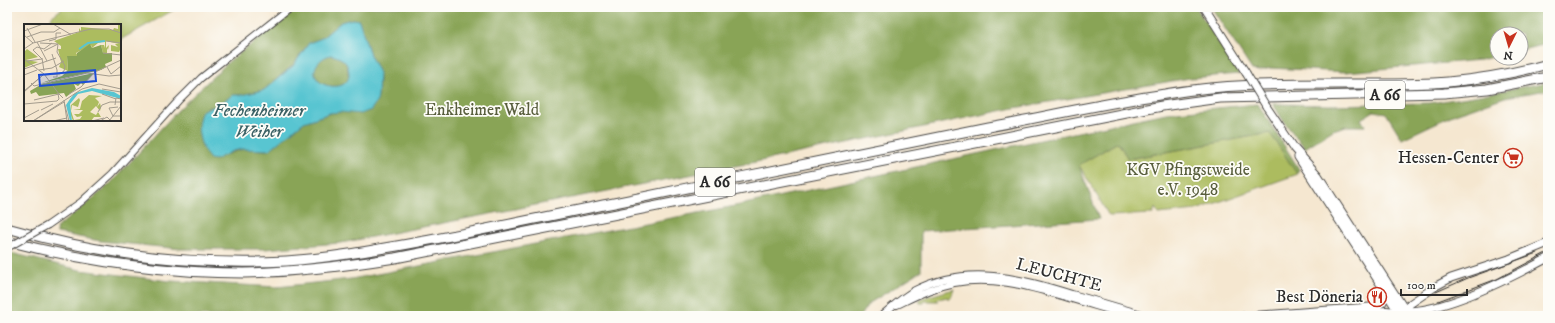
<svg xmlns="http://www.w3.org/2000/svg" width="1555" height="323" font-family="'IM FELL DW Pica',serif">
<rect width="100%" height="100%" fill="#fdfcf7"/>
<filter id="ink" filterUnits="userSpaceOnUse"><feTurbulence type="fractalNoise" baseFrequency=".025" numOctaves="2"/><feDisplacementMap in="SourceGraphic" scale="8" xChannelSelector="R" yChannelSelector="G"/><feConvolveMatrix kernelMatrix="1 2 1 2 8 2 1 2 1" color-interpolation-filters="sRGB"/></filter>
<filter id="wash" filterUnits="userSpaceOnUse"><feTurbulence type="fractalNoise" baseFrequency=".012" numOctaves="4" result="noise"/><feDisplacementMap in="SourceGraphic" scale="16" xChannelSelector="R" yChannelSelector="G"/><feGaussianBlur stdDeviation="0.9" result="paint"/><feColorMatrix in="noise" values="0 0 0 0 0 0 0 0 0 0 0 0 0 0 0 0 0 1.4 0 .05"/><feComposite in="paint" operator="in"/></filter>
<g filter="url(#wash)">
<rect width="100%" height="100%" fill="#f5e7d0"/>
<path fill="#acbc5f" stroke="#6c7445" d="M64 7H179L120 40V25H55L51 17Z
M1270 133 1298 174 1196 210 1159 214 1155 208 1153 214 1109 216 1079 165 1118 142 1128 159Z
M954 289 951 298 948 299V297L937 299 938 301H924V303H920L919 299Z"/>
<path fill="#89a456" stroke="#5a6840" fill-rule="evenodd" d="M299 7H1196L1239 74 1190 78 1014 108 756 162 341 243 265 249H181L100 241 57 233 56 228 85 205 109 185 178 110 228 62 285 19ZM352 19 359 20 370 55 377 69 379 79 378 97 340 112H333L304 122 269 150 243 149 227 154 202 147 199 130 200 115 206 108 216 106 237 95H242L264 90 293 65 309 43 322 38 341 22Z
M1211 7H1548V44L1521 50V34H1497V56L1480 60 1346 72 1270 68 1260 71 1252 70Z
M331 55C341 57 348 61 348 73 349 76 349 79 347 82 341 89 323 87 318 80 309 70 319 57 331 55Z
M1548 82V90L1505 97 1455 114 1402 139 1386 113 1374 111 1361 119 1365 126H1346L1333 130 1305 148 1284 122 1273 104 1329 105 1430 103 1474 96Z
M1258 104 1299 169 1297 174 1270 133 1128 159 1118 142 1079 165 1099 219 921 231V271L868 304 860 316H7V255L11 253 80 270 170 281 277 287 351 279 740 205 1166 113Z"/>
<path fill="#59c5d1" stroke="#42787e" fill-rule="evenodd" d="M352 19 359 20 370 55 379 73 378 97 377 101 371 110 361 114 340 112 330 113 304 122 269 150 243 149 233 151 215 160 210 159C199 147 194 123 203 110L216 106 233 95H242L264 90 293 66 309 43 322 38 341 22ZM331 55C341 57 348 61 349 73 349 76 349 79 346 82 341 89 323 87 318 80 309 70 320 57 331 55Z"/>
</g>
<g filter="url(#ink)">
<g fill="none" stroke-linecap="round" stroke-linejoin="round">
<g stroke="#494744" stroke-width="8">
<path id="tertiary" d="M48 225 81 202 112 174 178 101 201 78 291 7
M897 305C916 296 933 287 954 283 992 276 1026 286 1062 296 1084 303 1107 309 1129 316
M881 316C892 307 902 297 915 290 967 263 1020 278 1072 294 1098 301 1123 309 1149 316
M1241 316 1377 306 1383 303 1387 295
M1312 316 1386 310 1397 311"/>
</g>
<g stroke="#494744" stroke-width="9">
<path id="secondary" d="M1204 7 1246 73
M1266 106 1295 149 1318 175 1409 316
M1298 157 1401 316
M1403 311C1443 313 1513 277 1548 258
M1401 312 1404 308 1436 286 1451 278 1509 259 1548 243"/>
</g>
<g stroke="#494744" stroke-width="11">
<path id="motorway" d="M7 228C98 254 192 266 286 261 331 258 375 250 419 242 485 230 552 215 619 202 742 177 865 151 988 127 1047 116 1106 103 1165 94 1222 84 1280 84 1338 84 1374 84 1411 85 1448 82 1481 79 1515 73 1548 64
M7 241C84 261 164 273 244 273 295 272 345 266 395 258L1162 106 1220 98 1444 93 1487 89 1548 77"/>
</g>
<use href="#tertiary" stroke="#fff" stroke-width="6"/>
<use href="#secondary" stroke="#fff" stroke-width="7"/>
<use href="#motorway" stroke="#fff" stroke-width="9"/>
<path stroke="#2b2b2b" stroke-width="1" d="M1436 292 1468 278 1537 253
M1438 301 1497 279 1548 252"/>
<g stroke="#494744" stroke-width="8" stroke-linecap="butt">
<path id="tertiary-bridge" d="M7 248 48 225"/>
</g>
<g stroke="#494744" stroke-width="9" stroke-linecap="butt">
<path id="secondary-bridge" d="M1246 73 1266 106"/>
</g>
<use href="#tertiary-bridge" stroke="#fff" stroke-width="6"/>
<use href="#secondary-bridge" stroke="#fff" stroke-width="7"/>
</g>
</g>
<defs>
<g id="supermarket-ring" transform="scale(1)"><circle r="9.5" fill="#fdfcf7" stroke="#c8321e" stroke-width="1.5"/><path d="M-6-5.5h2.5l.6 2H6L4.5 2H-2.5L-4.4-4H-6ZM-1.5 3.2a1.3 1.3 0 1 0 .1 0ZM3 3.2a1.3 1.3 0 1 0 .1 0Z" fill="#c8321e"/></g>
<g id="restaurant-ring" transform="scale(1)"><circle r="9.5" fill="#fdfcf7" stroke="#c8321e" stroke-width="1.5"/><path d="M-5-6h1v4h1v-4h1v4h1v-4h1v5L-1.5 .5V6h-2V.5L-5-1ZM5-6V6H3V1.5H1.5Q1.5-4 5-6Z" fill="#c8321e"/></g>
</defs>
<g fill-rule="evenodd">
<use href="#supermarket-ring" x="1513" y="158"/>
<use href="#restaurant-ring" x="1377" y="297"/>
</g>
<g text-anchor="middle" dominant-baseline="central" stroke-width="3.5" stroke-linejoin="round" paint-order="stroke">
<g fill="#fdfcf7" stroke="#6a6a68" stroke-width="1">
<rect x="1365" y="81" width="40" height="28" rx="3"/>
<rect x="695" y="168" width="40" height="28" rx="3"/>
</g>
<g font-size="16" font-weight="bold" fill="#2b2b2b">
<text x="1385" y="95">A 66</text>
<text x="715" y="182">A 66</text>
</g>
<g font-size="17" fill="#585e3d" stroke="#fdfcf7">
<text x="482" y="110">Enkheimer Wald</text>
<text x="1188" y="170">KGV Pfingstweide<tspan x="1188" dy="20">e.V. 1948</tspan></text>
</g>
<g font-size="17" fill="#2b2b2b" stroke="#fdfcf7" text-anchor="end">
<text x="1499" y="158">Hessen-Center</text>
<text x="1363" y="297">Best Döneria</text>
</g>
<g font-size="17" fill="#2b2b2b" stroke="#fdfcf7">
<text transform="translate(1059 275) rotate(15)">LEUCHTE</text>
</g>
<g font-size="18" font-style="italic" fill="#3b6165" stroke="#fdfcf7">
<text x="259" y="111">Fechenheimer<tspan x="259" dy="21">Weiher</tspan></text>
</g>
</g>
<g transform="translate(24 24)">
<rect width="97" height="97" fill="#f5e7d0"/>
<path d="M94 0 97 1V24L95 28 87 27V21L94 23 91 20H95L82 17V24L85 21 84 26 83 24V29H79L77 21H80L81 24V17L74 19 68 24 67 21 52 29 54 32H43L44 47 35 43 37 38 34 25H37V22L30 17 55 8V4L57 7V3L89 6 90 4 94 5ZM3 25 14 33 2 36 14 38 0 44V28ZM65 71 78 72 71 74 75 78 73 83 76 79 77 83 76 87 72 82 66 88 72 91 74 88 77 93H70L67 97H49L46 89 47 81 55 74 56 76 54 83 48 81 47 87 50 96 56 95 58 92 53 93 50 90H55L59 86H49L56 85 58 77Z" fill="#acbc5f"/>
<path d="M66 20 68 24 77 21 79 29H88V37L81 40 82 43 77 46 17 59 38 52 44 46 43 32H53V29ZM70 49 59 61 57 59 54 62 50 60 52 65 42 73 40 69 15 72 12 68 7 70 6 67 18 60Z" fill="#89a456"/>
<path d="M68 64 90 68 97 72V75L68 67 54 70 46 80 48 97H46L42 81 46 75 51 69Z" fill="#59c5d1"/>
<path fill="none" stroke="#59c5d1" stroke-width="2" d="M55 25 64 19 81 17"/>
<path fill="none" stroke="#a49c8e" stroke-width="1" d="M29 0 46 10 67 5H85L97 9M3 4 11 18M0 7 19 0M0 11 9 19 0 25M3 13 17 8H30L36 4M25 17 32 15V9H37M82 17 97 19M13 18 23 37M9 19 47 10M16 19 34 20 33 28M9 26 13 23 20 25 28 19M9 26 18 35M20 27 34 20M79 29 97 31M28 30 33 46V53H29M18 34 20 47M0 35 20 50 35 70M3 37 18 35M83 43 87 50 97 42M0 45 32 34M15 46 28 44 40 37M0 51 13 46M21 51 36 50 40 47 41 42 33 28M7 59 10 62 63 49 85 52 97 51M78 65 97 68M0 67 19 51M0 68 20 50M45 70 57 63 71 48 97 36M78 70 92 75M10 76 35 70 39 74M40 76 43 97M0 80 33 77 35 75 34 70M91 81 92 74 97 75M94 83 85 84 89 92H97V97M17 86 29 80M74 88 78 81 86 78H97M0 94 15 86M9 97 58 65 75 60 97 65M9 97 40 78 45 97M29 97 43 94M68 97 80 94M76 97 83 93 86 96M85 97 97 82"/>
<path fill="#1d4ed8" fill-opacity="0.15" stroke="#1d4ed8" stroke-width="2" d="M71 46 72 57 16 62 15 51Z"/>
<rect width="97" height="97" fill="none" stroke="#2b2b2b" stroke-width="2"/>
</g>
<rect width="1555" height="323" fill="none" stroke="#fdfcf7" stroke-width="24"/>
<g transform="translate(1509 46) rotate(185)"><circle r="19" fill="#fdfcf7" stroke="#a9a8a5"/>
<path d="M0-3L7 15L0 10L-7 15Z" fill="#c8321e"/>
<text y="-6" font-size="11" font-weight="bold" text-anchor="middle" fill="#2b2b2b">N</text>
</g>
<path d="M1401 289v6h66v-6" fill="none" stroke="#2b2b2b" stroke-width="2"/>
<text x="1407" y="289" font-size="12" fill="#2b2b2b" stroke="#fdfcf7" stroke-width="3" paint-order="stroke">100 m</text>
</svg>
